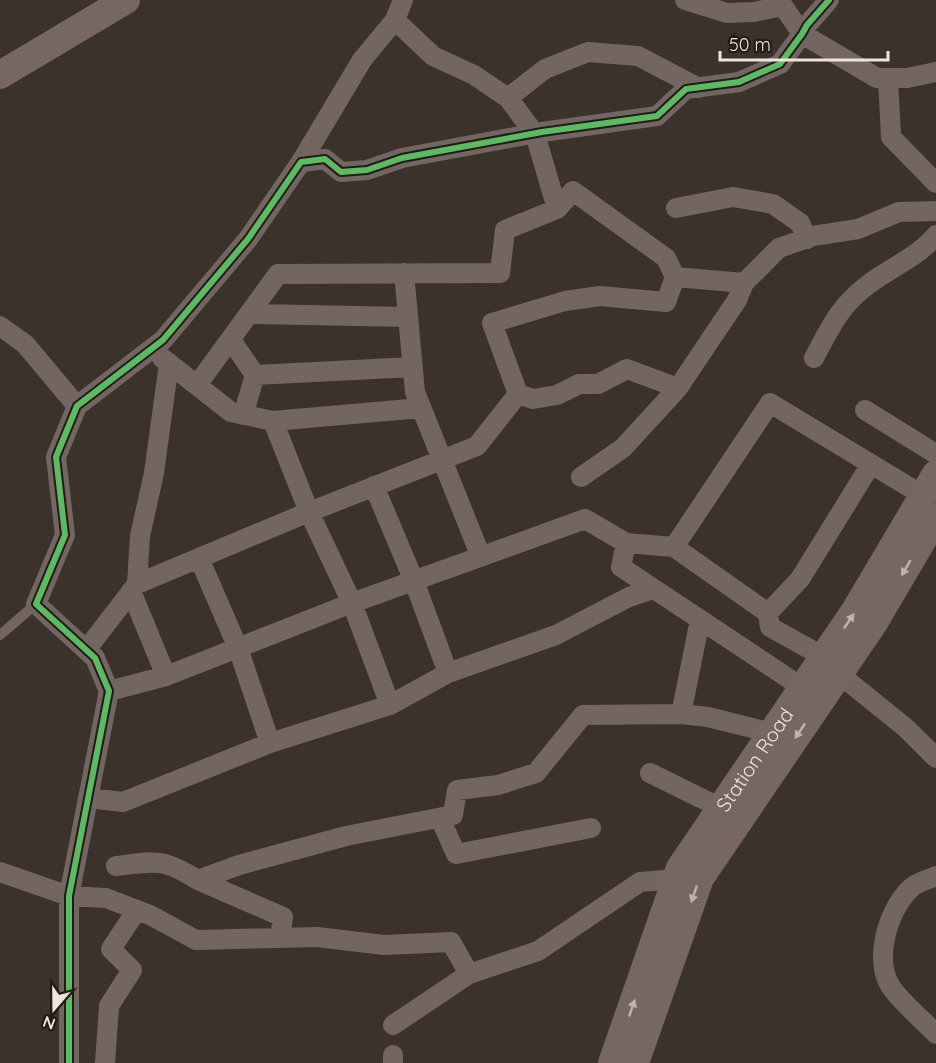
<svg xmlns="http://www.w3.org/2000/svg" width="936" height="1063" font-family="Quicksand,sans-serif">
<rect width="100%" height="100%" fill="#3b332b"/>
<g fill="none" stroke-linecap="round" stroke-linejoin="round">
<path stroke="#736561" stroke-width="10" d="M0 635 36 604"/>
<path stroke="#736561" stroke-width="20" d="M685 0 727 13 754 12 782 6
M779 0 802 34 877 78H907L936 72
M395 20 433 56 474 75 508 98 535 134 557 209
M888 78 891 137 936 183
M508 98 545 69 588 52 638 56 699 88
M301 162 362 60 395 20 403 0
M676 208 733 197 773 204 800 223 807 239
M404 273 415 392 481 557
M249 314 408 317
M0 326 25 344 77 406
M231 340 255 375 243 415
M162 358 231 412 273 421 421 408
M814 358C830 328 840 305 869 284 891 267 917 258 936 235
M255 375 413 367
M197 385 278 274 500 273 505 230 557 209 573 191 666 258 675 277 744 283
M518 394 492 323 565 301 600 296 666 302 675 277
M518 394 533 399 557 395 579 384H598L627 369 678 388
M865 410 936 454
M273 421 309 512 352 603 390 705
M581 477 623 448 678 388 737 300 744 283 779 248 813 236 858 229 899 212 936 211
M374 486 414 581 448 673
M626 543 674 547 768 613 770 627 824 657
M674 547 770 403 924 496
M199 558 238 648 270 743
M137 584 309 512 477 446 518 394
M131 591 166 676
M768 613 800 579 871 464
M86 650 137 584 140 536 154 473 169 363
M839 674 906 728 936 758
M109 691 166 676 352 603 585 519 626 543 621 567 803 688
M681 714 700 620
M650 773 721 808
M89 798 123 802 270 743 390 705 448 673 556 635 629 597 653 589
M440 818 456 854 591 828
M116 866C157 861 162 858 198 880L239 865 346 836 453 815 457 790 498 785 536 773 583 715 681 714 708 717 772 733
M0 872 69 896 106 898 150 915 196 940 317 937 384 945 451 942 469 974
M936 876C928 880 917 882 911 888 888 909 873 960 891 987 901 1002 923 1020 936 1034
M198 880 283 917 280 937
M393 1025 469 974 538 951 640 882 676 879
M393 1055V1063
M69 1063V896L109 691 95 658 36 604 65 535 56 457 77 406 163 340 248 239 301 162 325 159 341 172 367 170 402 158 542 132 657 116 686 89 739 82 780 64 802 34 807 25 829 0
M105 1063 109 1006 132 970 111 949 137 910"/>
<g stroke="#766761" stroke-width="28">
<path d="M0 75 126 0"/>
<path id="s1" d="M612 1063 680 868 856 609 936 474"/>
<path d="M635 1063 700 878 875 621 936 517"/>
</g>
<g stroke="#221b16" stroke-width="10">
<path id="cycleway" d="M69 1063V896L109 691 95 658 36 604 65 535 56 457 77 406 163 340 248 239 301 162 325 159 341 172 367 170 402 158 542 132 657 116 686 89 739 82 780 64 802 34 807 25 829 0"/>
</g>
<use href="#cycleway" stroke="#5cba63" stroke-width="6"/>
</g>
<defs><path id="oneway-solid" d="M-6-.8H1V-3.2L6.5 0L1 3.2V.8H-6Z" transform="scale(1.5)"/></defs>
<g fill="#bfb3ab">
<use href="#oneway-solid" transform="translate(906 568) rotate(120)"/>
<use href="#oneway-solid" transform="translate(849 621) rotate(-56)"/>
<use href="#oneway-solid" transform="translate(800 731) rotate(124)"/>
<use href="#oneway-solid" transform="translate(694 894) rotate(109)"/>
<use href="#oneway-solid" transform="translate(632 1008) rotate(-71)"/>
</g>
<g text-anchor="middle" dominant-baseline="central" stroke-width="6" stroke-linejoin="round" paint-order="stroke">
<g font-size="20" fill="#efe5dd" stroke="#221b16">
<text stroke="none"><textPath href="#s1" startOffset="338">Station Road</textPath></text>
</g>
</g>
<g transform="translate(54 1009) rotate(200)" stroke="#221b16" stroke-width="4.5" paint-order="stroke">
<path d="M0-4.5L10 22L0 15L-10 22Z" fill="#efe5dd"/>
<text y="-9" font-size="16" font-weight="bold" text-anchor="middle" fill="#efe5dd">N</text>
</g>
<path d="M720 51v9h168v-9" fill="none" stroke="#efe5dd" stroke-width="3"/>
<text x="729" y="51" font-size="18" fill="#efe5dd" stroke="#221b16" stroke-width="4.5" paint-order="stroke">50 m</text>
</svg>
